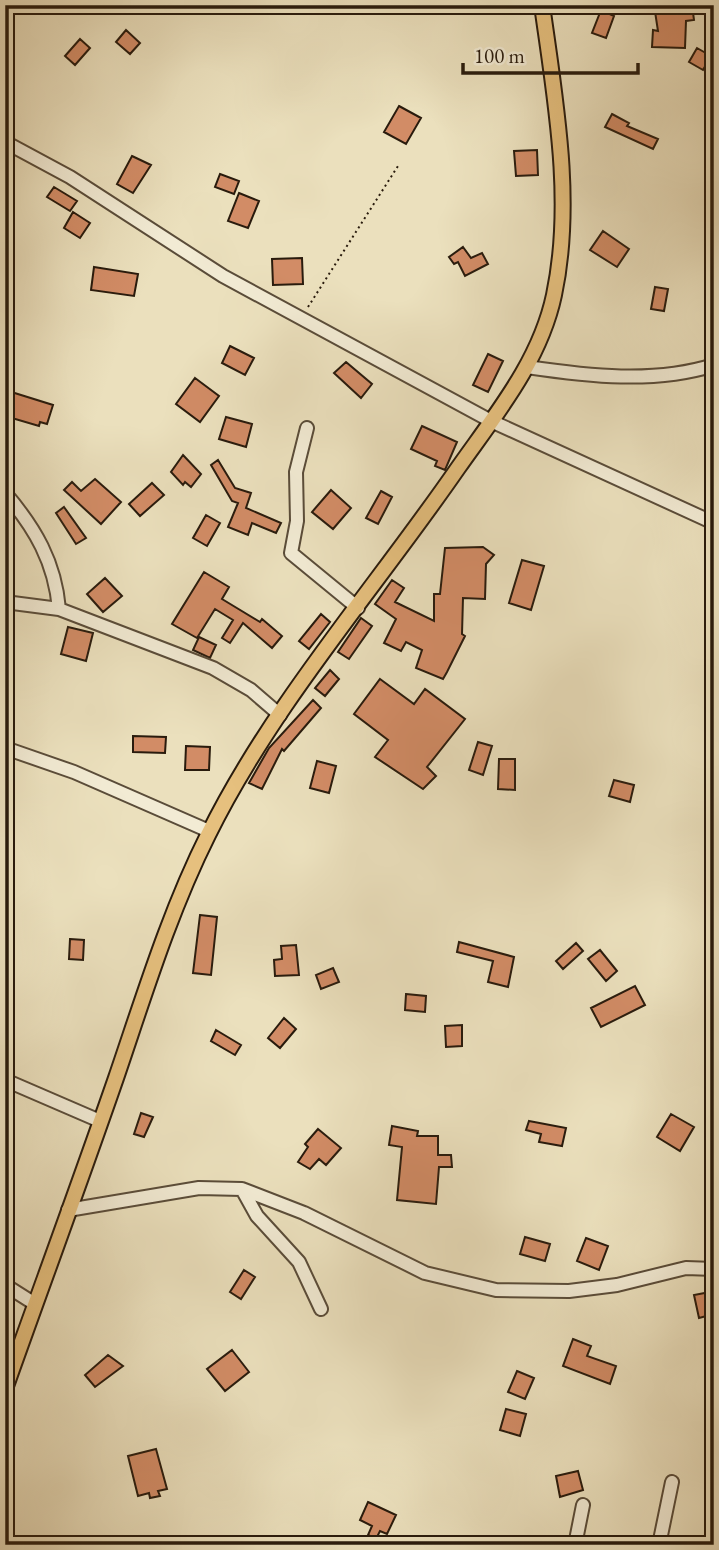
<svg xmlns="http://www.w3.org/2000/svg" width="719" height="1550" font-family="'EB Garamond',serif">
<rect width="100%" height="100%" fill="#ebe0bd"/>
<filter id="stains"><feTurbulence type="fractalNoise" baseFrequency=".00286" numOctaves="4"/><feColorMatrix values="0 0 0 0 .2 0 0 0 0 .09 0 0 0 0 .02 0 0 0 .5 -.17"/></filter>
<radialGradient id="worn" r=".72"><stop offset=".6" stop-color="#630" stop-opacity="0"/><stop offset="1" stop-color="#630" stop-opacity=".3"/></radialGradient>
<path fill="#d28c66" stroke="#291b0d" stroke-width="2" d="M654 5H692L694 20 686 21 685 48 652 47 653 30 658 31Z
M601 10 614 16 606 38 592 33Z
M126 30 140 43 130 54 116 42Z
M80 39 90 48 75 65 65 56Z
M697 48 711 56 703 70 689 62Z
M399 106 421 118 406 144 384 132Z
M612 114 629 123 627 126 658 139 653 149 605 127Z
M537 150 538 175 516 176 514 151Z
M132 156 151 165 133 193 117 184Z
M220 174 239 181 234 194 215 187Z
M54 187 77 201 70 211 47 197Z
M239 193 259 201 248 228 228 221Z
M73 212 90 223 80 238 64 228Z
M603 231 629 249 617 267 590 250Z
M463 247 471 258 482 253 488 264 465 276 458 262 454 264 449 257Z
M302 258 303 284 273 285 272 259Z
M94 267 138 274 134 296 91 290Z
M655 287 668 289 664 311 651 309Z
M230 346 254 358 245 375 222 363Z
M488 354 503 361 488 392 473 385Z
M346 362 372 384 361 398 334 373Z
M195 378 219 396 200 422 176 404Z
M5 390 53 405 47 424 40 422 39 426 5 416Z
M226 417 252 424 246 447 219 439Z
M422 426 457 442 445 470 435 466 437 461 411 449Z
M183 455 201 474 191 487 185 482 183 485 171 472Z
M218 460 235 488 251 493 246 508 281 523 276 533 252 523 248 535 228 527 238 503 232 501 211 465Z
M95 479 121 502 101 524 64 490 72 482 81 491Z
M152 483 164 495 140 516 129 504Z
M331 490 351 508 333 529 312 512Z
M381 491 392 497 378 524 366 518Z
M64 507 86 538 76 544 56 513Z
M206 515 220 523 207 546 193 538Z
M483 547 494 555 486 564 485 599 463 598 462 634 465 636 447 672 443 679 416 668 422 650 406 642 401 651 384 643 396 619 375 604 392 580 404 588 395 602 434 621V594H440L445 548Z
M522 560 544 566 531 610 509 603Z
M204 572 229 587 222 599 260 622 262 619 282 636 272 648 243 623 230 643 222 638 233 620 215 609 197 638 172 624Z
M105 578 122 596 103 612 87 594Z
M321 614 330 622 309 649 299 641Z
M361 618 372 626 349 659 338 652Z
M68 627 93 633 86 661 61 654Z
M199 637 216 645 210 658 193 650Z
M330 670 339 679 325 696 315 688Z
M380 679 414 704 425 689 465 719 427 767 436 776 423 789 375 757 388 740 354 714Z
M313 700 321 708 284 751 282 749 262 789 249 783 269 748Z
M133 736 166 737 165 753 133 752Z
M478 742 492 746 483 775 469 770Z
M186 746 210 747 209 770H185Z
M499 759H515V790L498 789Z
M317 761 336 766 329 793 310 788Z
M614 780 634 785 630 802 609 796Z
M200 915 217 917 211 975 193 973Z
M70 939 84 940 83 960 69 959Z
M459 942 514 957 508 987 488 982 493 961 457 952Z
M576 943 583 951 563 969 556 961Z
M296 945 299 975 275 976 274 960 282 959 281 946Z
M600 950 617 971 606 981 588 959Z
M333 968 339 982 321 989 316 975Z
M635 986 645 1005 601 1027 591 1008Z
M406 994 426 996 425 1012 405 1010Z
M284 1018 296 1029 280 1048 268 1038Z
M462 1025V1046L446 1047 445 1026Z
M216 1030 241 1045 235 1055 211 1041Z
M141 1113 153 1117 144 1137 134 1134Z
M671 1114 694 1127 680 1151 657 1137Z
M529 1121 566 1128 562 1146 539 1142 541 1134 526 1130Z
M392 1126 418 1131 417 1136H438V1155H451L452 1167H439L436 1204 397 1200 402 1147 389 1145Z
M318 1129 341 1148 326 1165 319 1159 310 1169 298 1162 308 1147 305 1144Z
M525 1237 550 1244 545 1261 520 1254Z
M586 1238 608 1246 599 1270 577 1261Z
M244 1270 255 1277 241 1299 230 1292Z
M710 1292 714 1314 699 1318 694 1295Z
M573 1339 591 1346 587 1356 616 1366 610 1384 563 1366Z
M232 1350 249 1372 225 1391 207 1369Z
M108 1355 123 1366 95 1387 85 1375Z
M517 1371 534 1378 525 1399 508 1392Z
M506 1409 526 1414 520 1436 500 1430Z
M156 1449 167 1489 158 1491 160 1496 150 1498 149 1493 138 1496 128 1456Z
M578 1471 583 1490 560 1497 556 1476Z
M368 1502 396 1515 387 1534 380 1531 376 1539 368 1535 372 1526 360 1520Z"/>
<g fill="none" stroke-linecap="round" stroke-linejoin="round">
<g stroke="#5a4c39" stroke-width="16">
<path id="minor" d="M5 142 70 177 223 276 491 421 714 523
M527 367C588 376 654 384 714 365
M307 428 296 472 297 521 291 553 358 608
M5 493C35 528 55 562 59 609
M5 602 59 609 213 668 251 690 280 715
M5 748 74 772 209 831
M5 1080 100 1121
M242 1189 257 1216 299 1262 321 1309
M68 1210 199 1188 242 1189 304 1213 425 1273 496 1290 569 1291 617 1285 686 1268 714 1269
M5 1285 35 1304
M575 1545 583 1505
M659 1545 672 1482"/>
</g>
<g stroke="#291b0d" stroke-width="18">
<path id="major" d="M5 1389C42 1285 80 1182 116 1078 144 996 169 913 208 835 272 705 376 587 458 468 496 414 540 361 554 295 574 201 555 99 542 5"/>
</g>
<path stroke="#291b0d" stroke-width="2" stroke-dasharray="2 3.5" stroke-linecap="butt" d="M308 307 398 166"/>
<use href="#minor" stroke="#f2ebd4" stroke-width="12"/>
<use href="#major" stroke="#e6c07e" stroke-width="14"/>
</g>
<rect width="719" height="1550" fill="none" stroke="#ebe0bd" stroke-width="28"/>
<rect x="7" y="7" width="705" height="1536" fill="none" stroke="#291b0d" stroke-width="3.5"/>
<rect x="14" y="14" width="691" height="1522" fill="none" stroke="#291b0d" stroke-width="2"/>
<path d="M463 63v10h175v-10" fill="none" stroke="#291b0d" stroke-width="3.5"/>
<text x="474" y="63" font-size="21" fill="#291b0d" stroke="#f2ebd4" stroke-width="5" paint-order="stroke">100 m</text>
<rect width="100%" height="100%" filter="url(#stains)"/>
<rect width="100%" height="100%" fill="url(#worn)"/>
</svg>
